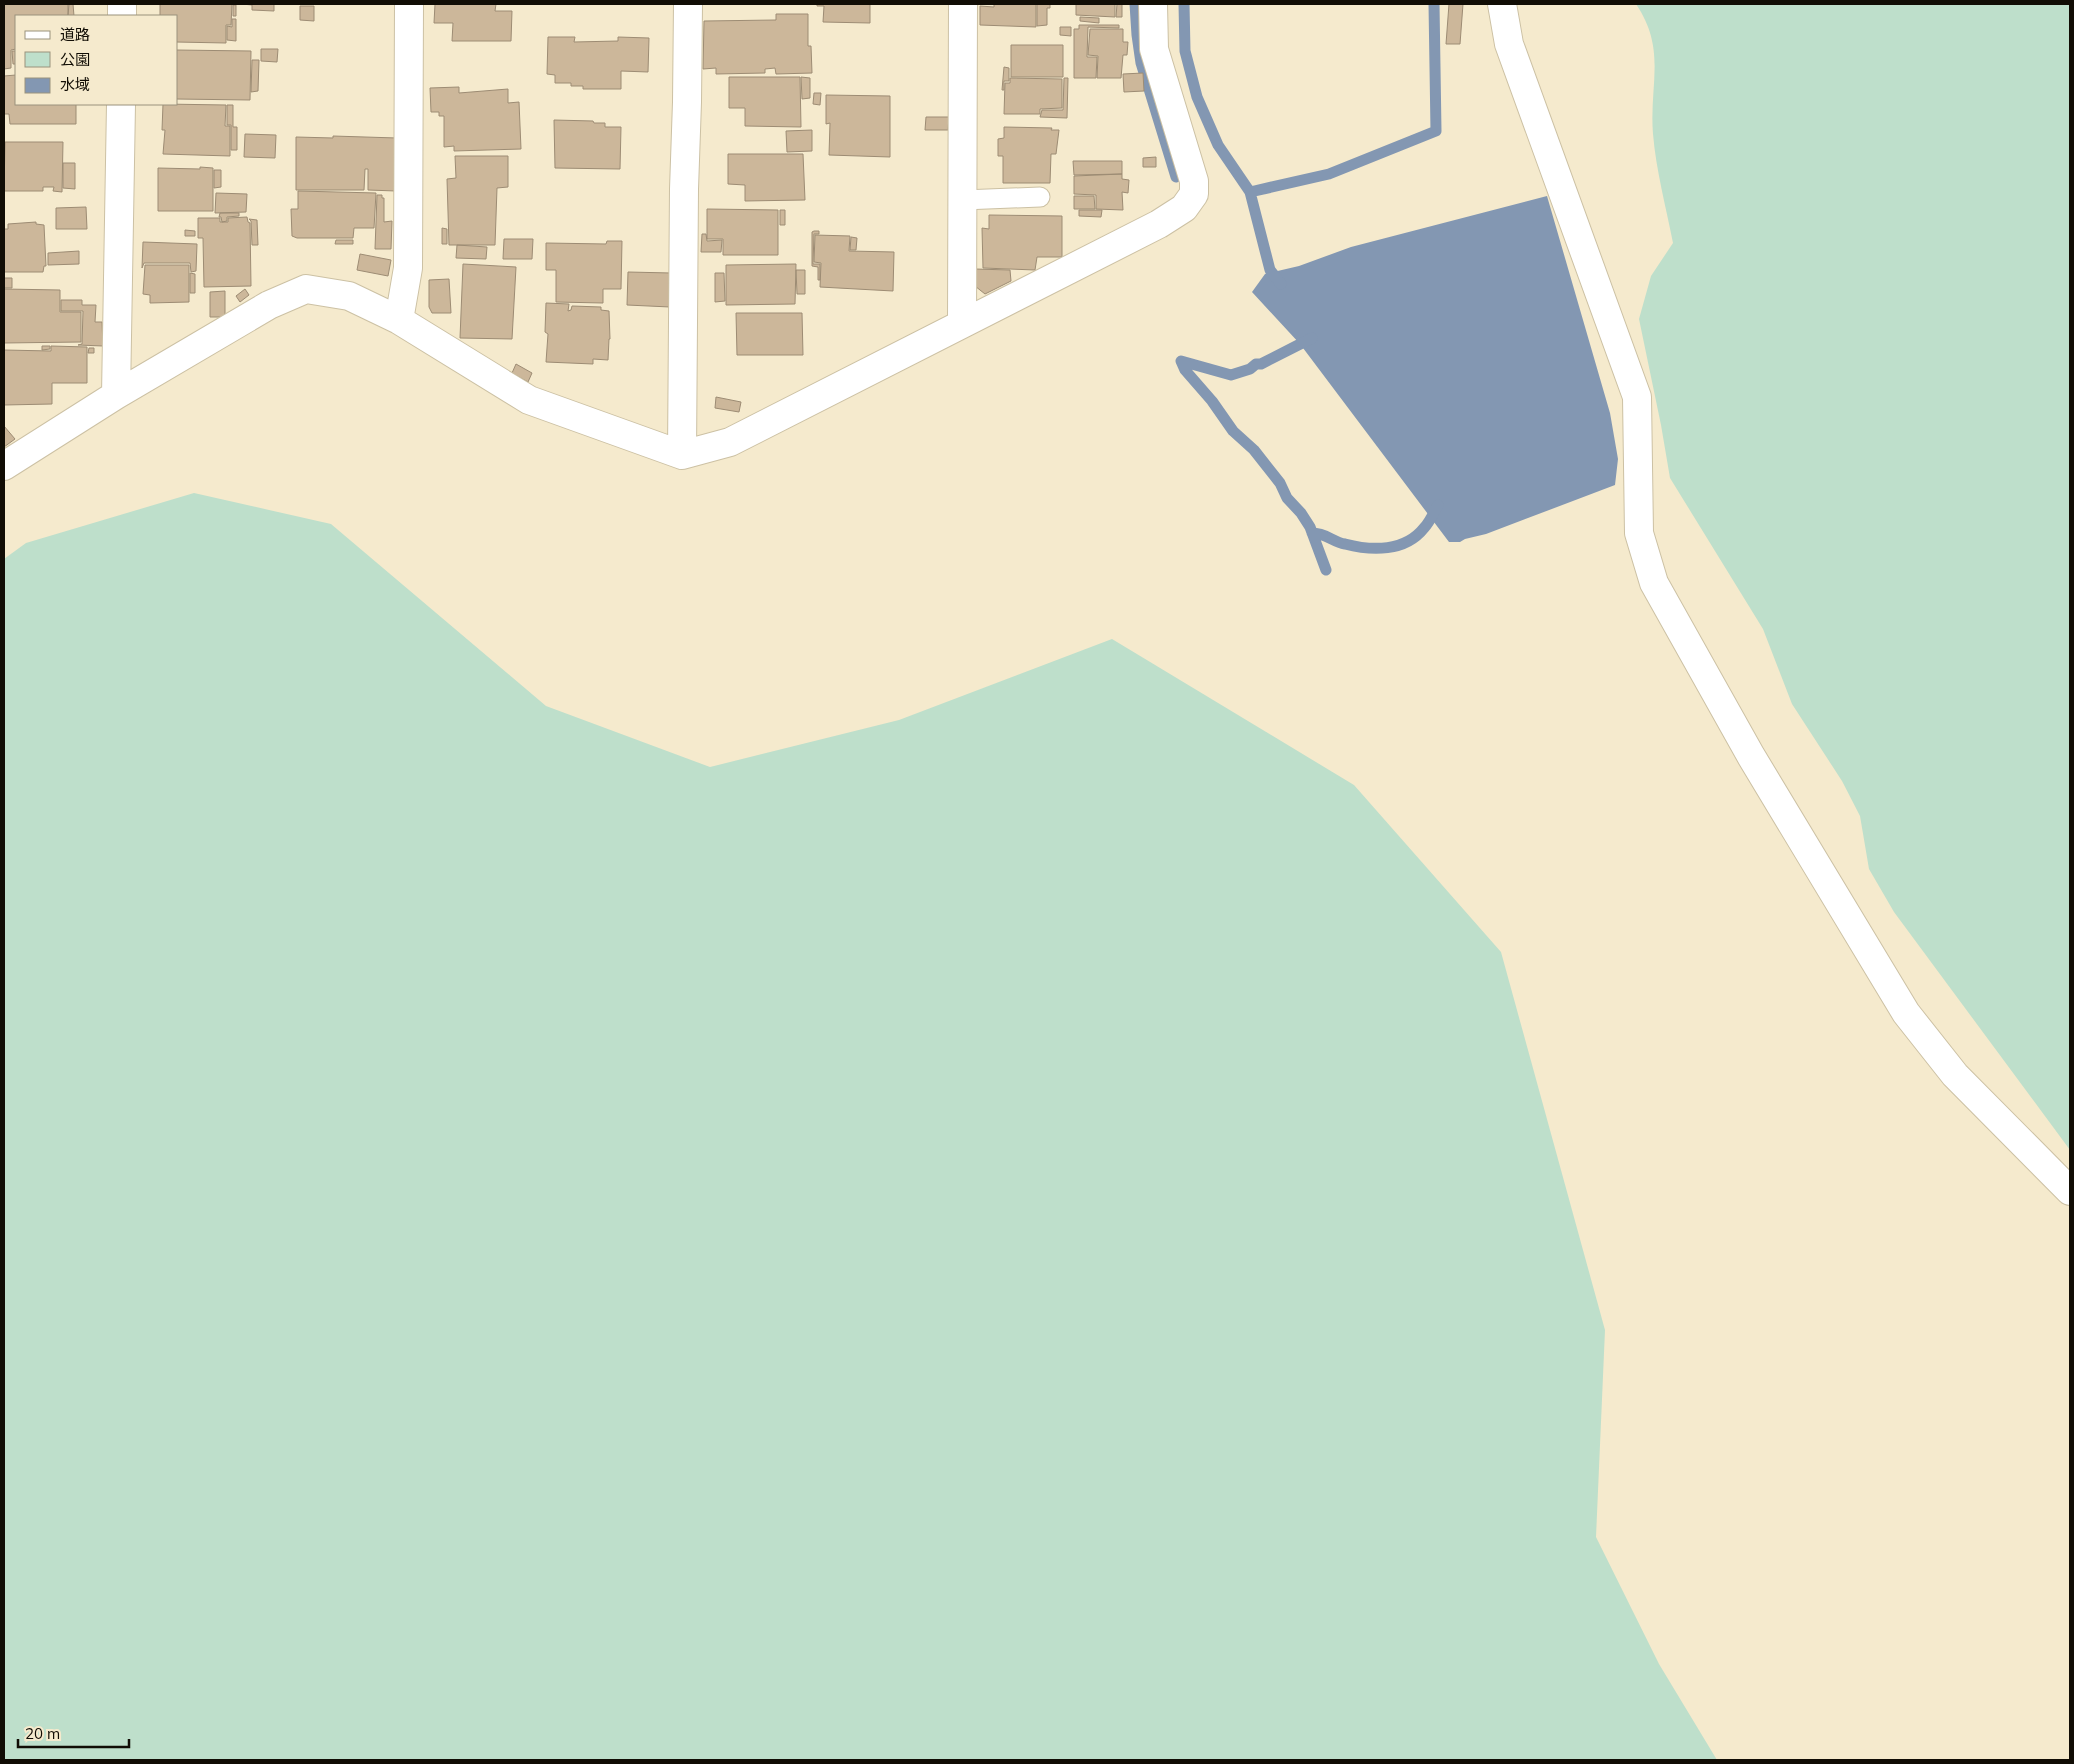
<svg xmlns="http://www.w3.org/2000/svg" width="2074" height="1764" font-family="Mulish,'Noto Sans JP',sans-serif">
<rect width="100%" height="100%" fill="#f5eacd"/>
<path fill="#bedfcb" d="M1636 4H2070V1150L1894 912 1869 869 1860 816 1842 781 1792 704 1763 629 1670 478 1661 425 1639 319 1651 276 1673 243C1666 207 1656 170 1653 134 1649 84 1667 50 1636 4Z
M194 493 331 524 546 706 710 767 899 720 1112 639 1354 785 1501 952 1605 1330 1596 1537 1659 1664 1717 1760H4V559L26 543Z"/>
<path fill="#8397b2" d="M1547 196 1610 413 1618 459 1615 485 1486 534 1465 539 1460 542H1449L1300 344 1252 292 1265 274 1299 266 1351 247Z"/>
<g fill="none" stroke-linecap="round" stroke-linejoin="round">
<path stroke="#8397b2" stroke-width="11" d="M1135 4 1137 35 1141 63 1176 177
M1184 4 1185 51 1197 97 1218 145 1250 192 1270 270 1281 284
M1250 192 1329 174 1436 131 1434 4
M1312 338 1261 364H1256L1250 369 1231 375 1181 361 1185 370 1212 401 1233 431 1254 450 1280 483 1287 498 1301 513 1310 527 1326 570
M1312 533C1326 533 1333 542 1345 544 1372 551 1405 552 1424 528 1430 522 1434 512 1438 505"/>
</g>
<path fill="#ccb79a" stroke="#9d8c74" d="M4 4H68V16H16V49L11 50V68L4 69Z
M69 4H73L74 16H68Z
M160 4H232L231 25H226V43L176 42V16H160Z
M242 4H274V11L252 10V5Z
M435 4H496L495 11H512L511 41H452L453 23H434Z
M817 4H870V23L823 22 824 6H817Z
M994 4H1036V27L980 25V6L994 7Z
M1037 4H1050V8H1047V25L1037 26Z
M1076 4H1115V17L1076 15Z
M1117 4H1122V17H1116Z
M1449 4H1463L1460 44H1446Z
M233 5H236V16H233Z
M300 6H314V21L300 20Z
M776 14H808V46H811L812 73 776 74 775 68 765 69V73L716 74V68L703 69 704 21 776 20Z
M1080 17 1099 18V23L1080 21Z
M232 19H236V41L227 40V26L232 27Z
M1079 25H1119V28L1088 27 1087 57H1097L1096 78H1074V29H1079Z
M1060 27H1071V36L1060 35Z
M1090 29H1123V42H1128L1127 55H1123L1121 78H1097L1098 56 1088 55Z
M548 37H575L574 42 618 41V37L649 38 648 72 621 71V89H583V86H571V83H555V75L547 74Z
M1011 45H1063V77H1011Z
M261 49H278L277 62 261 61Z
M176 50 251 51 250 100 176 99Z
M12 51H16V64H13Z
M252 60H259L258 91 251 92Z
M1004 67 1009 68V81H1004V90H1002Z
M1143 73 1144 91 1124 92 1123 74Z
M16 75V104H76V124H10L9 114H4V76Z
M729 77H800L801 127 745 126V108H729Z
M801 77 810 78V98L802 99Z
M1010 78 1062 79V108L1040 109V114H1004L1005 83H1010Z
M1064 78H1068L1067 118 1040 117 1042 110H1063Z
M459 87V93L508 89V103L519 102 521 149 454 151V146L444 147V116H439V112H431L430 88Z
M814 93H821L820 105 813 104Z
M826 95 890 96V157L829 155 830 123 826 124Z
M163 104 226 105 225 126H230V156L163 154 165 130H162Z
M227 105H233V127H237V150H231V125H227Z
M926 117H949L948 130H925Z
M554 120 593 121 594 123H605V127H621L620 169 555 168Z
M1004 127 1052 128 1051 130H1059L1056 154H1051L1050 183H1003V156H998V139L1004 138Z
M812 130V151L787 152 786 131Z
M245 134 276 135 275 158 244 157Z
M333 136 397 138 396 191 368 190V169H365L364 190H296V137L333 138Z
M5 142H63L62 192 53 191 54 187H43V191H4Z
M728 154H803L805 200 745 201V185L728 184Z
M455 156H508V187L497 188 495 245H449L447 179 456 178Z
M1156 157V167H1143V158Z
M1073 161H1122V174L1074 175Z
M63 163H75V189L63 188Z
M200 167 213 168V211H158V168L200 169Z
M214 170H221V187L214 188Z
M1122 174V179L1129 180 1128 193 1122 192 1123 210 1096 209V195L1074 194V176Z
M298 191 376 193 374 228H354L353 238H297L292 236 291 209H298Z
M216 193 247 194 246 212 215 213Z
M377 195H382V198H384V222L392 221 391 249H375Z
M1074 196H1094L1095 209H1074Z
M86 207 87 229H56V208Z
M707 209 778 210V255H723V239H707Z
M780 210H785V225H780Z
M1079 210H1102L1101 217 1079 216Z
M220 213H239V216L227 217V221L222 222 221 217H219Z
M989 215 1062 216V257H1037L1035 270 983 268 982 228 989 229Z
M247 217 248 222 250 223 251 286 204 287 203 238H198V218H220V222H228V218Z
M249 219 257 220 258 245H252L251 221Z
M36 222V224L44 225 46 266H44L43 272H4V229H8V224Z
M442 228 447 229V244H442Z
M185 230 195 231V236H185Z
M814 231H819V234H814L813 264H820V280H818V267L812 266V232Z
M702 234H706L707 241 722 240 721 252H701Z
M815 235 850 236 849 251 894 252 893 291 820 287 821 263 814 262Z
M851 237 857 238 856 250H850Z
M504 239H533L532 259H503Z
M336 240H353V244H335Z
M607 241H622L621 289H603V303L556 302V270H546V243L606 244Z
M143 242 197 244 196 271 191 272 190 263H144L142 268Z
M457 245 487 247 486 259 456 258Z
M79 251V264L48 265V253Z
M360 254 391 260 388 276 357 270Z
M463 264 516 267 512 339 460 338Z
M796 264 795 304 726 305V265Z
M145 265H189V302L150 303V295L143 294Z
M975 269 1010 270 1011 281 985 294 975 286Z
M796 270H805V294H797Z
M628 272 671 273 670 307 627 305Z
M190 273 195 274V293H190Z
M715 273H724L725 301 715 302Z
M4 278H12V288H4Z
M449 279 451 313H432L429 307V280Z
M4 289 60 290V312H81V342L4 343Z
M245 289 249 295 240 302 236 296Z
M225 291V317H210V292Z
M61 300H82V305H96L95 322H102L103 346 78 345 82 344 83 311H61Z
M546 303 569 304 568 311 571 310 572 306 601 307V310L609 311 610 339H609L608 360 593 359V364L546 362 548 334 545 332Z
M736 313H802L803 355H737Z
M42 346H50V349L42 350Z
M51 346 87 347V383H52V404L4 405V350L51 351Z
M89 348H94V353H88Z
M516 364 532 373 528 382 512 373Z
M716 397 741 402 739 412 715 408Z
M4 426 15 439 4 447Z"/>
<g fill="none" stroke-linecap="round" stroke-linejoin="round">
<g stroke="#ccc1a4" stroke-width="21">
<path id="lane" d="M963 200 1040 197"/>
</g>
<g stroke="#ccc1a4" stroke-width="30">
<path id="street" d="M1502 4 1509 44 1637 397 1639 533 1654 583 1751 756 1906 1013 1955 1075 2070 1191
M122 16V4
M399 320 408 268 409 4
M962 323 963 4
M116 395 121 104
M682 455 684 189 687 102 688 4
M4 466 116 395 269 305 306 289 349 296 399 320 529 400 682 455 730 442 1159 224 1184 208 1194 194V181L1154 49 1153 4"/>
</g>
<use href="#lane" stroke="#fff" stroke-width="19"/>
<use href="#street" stroke="#fff" stroke-width="28"/>
</g>
<rect width="2074" height="1764" fill="none" stroke="#110d05" stroke-width="10"/>
<rect x="15" y="15" width="162" height="90" fill="#f5eacd" stroke="#9a927d"/>
<rect x="25" y="31" width="25" height="8" fill="#ffffff" stroke="#9a927d"/>
<text x="60" y="40" font-size="15" fill="#110d05">道路</text>
<rect x="25" y="52" width="25" height="15" fill="#bedfcb" stroke="#9a927d"/>
<text x="60" y="65" font-size="15" fill="#110d05">公園</text>
<rect x="25" y="78" width="25" height="15" fill="#8397b2" stroke="#9a927d"/>
<text x="60" y="90" font-size="15" fill="#110d05">水域</text>
<path d="M18 1739v8h111v-8" fill="none" stroke="#110d05" stroke-width="2.5"/>
<text x="25" y="1739" font-size="15" fill="#110d05" stroke="#f5eacd" stroke-width="4" paint-order="stroke">20 m</text>
</svg>
